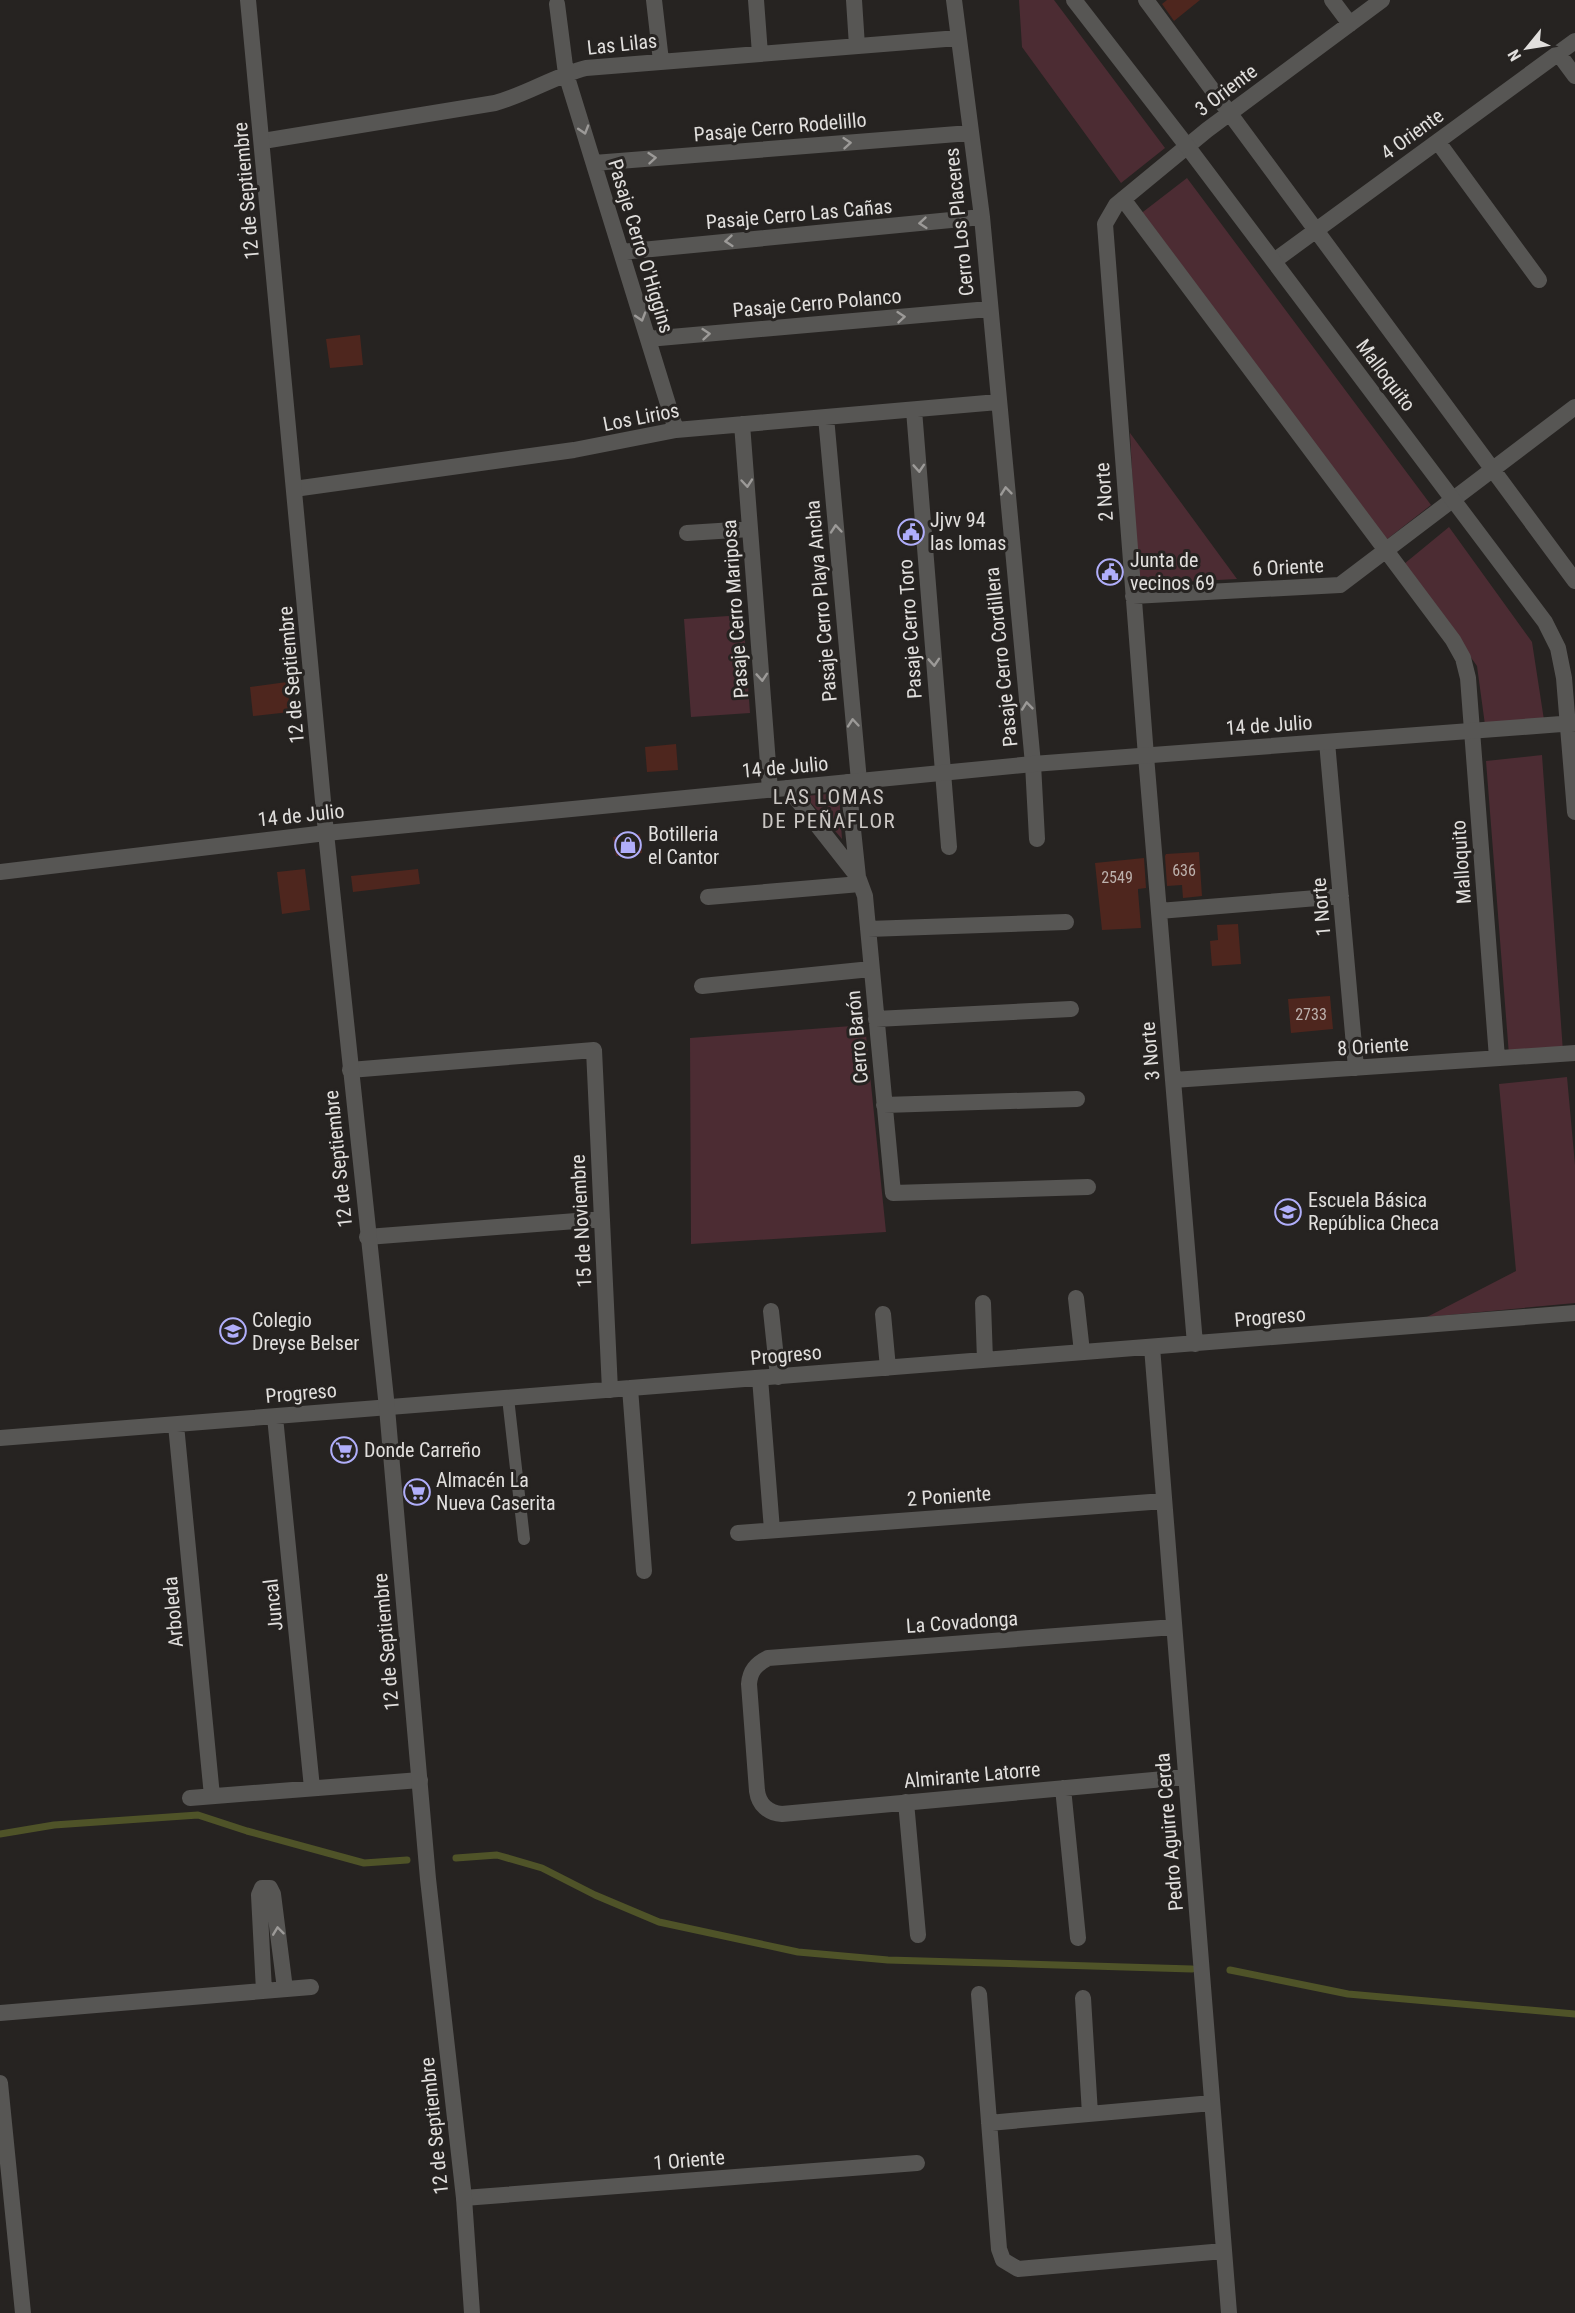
<svg xmlns="http://www.w3.org/2000/svg" width="1575" height="2313" font-family="'Roboto Condensed',sans-serif">
<rect width="100%" height="100%" fill="#262321"/>
<path fill="#4c2c33" d="M1019 0H1054L1165 148 1121 183 1022 47Z
M1187 178 1431 505 1386 540 1139 215Z
M1130 433 1237 579 1138 584Z
M1449 527 1532 642 1544 720 1485 725 1477 666 1404 564Z
M743 615 750 713 691 717 684 619Z
M1542 755 1563 1052 1509 1055 1486 761Z
M839 793 842 839 805 796Z
M865 1025 886 1232 691 1244 690 1038Z
M1567 1077 1575 1165V1303L1427 1317 1516 1271 1499 1084Z"/>
<g fill="none" stroke-linecap="round" stroke-linejoin="round">
<path stroke="#4f5328" stroke-width="7" d="M0 1834 54 1825 198 1815 247 1831 364 1863 407 1860
M456 1858 497 1855 542 1868 595 1895 659 1922 798 1952 888 1960 1192 1969
M1230 1970 1348 1994 1575 2014"/>
</g>
<path fill="#4e261e" d="M1167 0H1200L1174 21 1162 4Z
M360 335 363 365 330 368 326 339Z
M287 682 290 712 253 716 250 687Z
M676 744 678 770 647 772 645 747Z
M640 834 642 853 616 856 613 837Z
M1199 852 1202 896 1183 898 1182 885 1167 886 1165 856 1166 854Z
M1144 858 1146 888 1138 889V891L1141 928 1102 930 1095 863Z
M305 869 310 910 282 914 277 872Z
M418 869 420 884 353 892 351 876Z
M1238 924 1241 964 1212 966 1210 941 1218 940 1217 925Z
M1330 996 1333 1029 1291 1033 1288 999Z"/>
<g fill="none" stroke-linecap="round" stroke-linejoin="round">
<path stroke="#575654" stroke-width="12" d="M508 1398 524 1539"/>
<path stroke="#575654" stroke-width="16" d="M654 0 661 61
M756 0 760 54
M854 0 857 46
M954 0 982 217 1033 764 1037 839
M1146 0 1575 581
M1332 0 1350 24
M557 4 566 74 676 430
M1558 53 1575 76
M263 141 495 103C528 94 554 76 586 68L958 38
M1438 142 1539 280
M594 163 970 133
M1123 199 1453 640 1463 658 1468 678 1497 1058
M621 252 982 217
M1274 261 1575 41
M648 339 989 309
M914 410 949 847
M826 417 859 781
M742 424 770 790
M294 489 574 450 676 430 998 402
M687 533 750 529
M1133 596 1340 585 1575 407
M1327 742 1356 1068
M848 782 858 877 865 896 893 1193 1088 1187
M788 788 858 877
M708 897 860 884
M1159 911 1341 896
M868 929 1066 922
M702 986 871 969
M876 1019 1071 1009
M350 1070 594 1050 610 1390
M1173 1080 1575 1053
M884 1105 1077 1099
M367 1237 602 1219
M1076 1298 1082 1352
M983 1303 985 1360
M771 1311 778 1377
M883 1314 888 1368
M1195 1344 1146 756 1105 224 1116 205 1207 130 1382 0
M1152 1347 1229 2313
M760 1378 772 1530
M630 1388 644 1571
M275 1417 312 1788
M176 1425 212 1796
M0 1438 1575 1313
M738 1533 1164 1501
M1174 1627 768 1658C756 1664 750 1671 749 1684L757 1791C759 1805 768 1813 782 1814L1186 1777
M1063 1788 1078 1938
M190 1798 420 1780
M906 1802 918 1935
M264 1991 259 1895 262 1888H270L273 1894 285 1989
M979 1994 999 2249 1003 2260 1018 2269 1224 2251
M1083 1998 1090 2114
M0 2013 311 1987
M0 2083 23 2313
M989 2123 1212 2103
M464 2198 917 2163"/>
<path stroke="#575654" stroke-width="16" d="M248 0 326 833 387 1408 428 1879 464 2198 472 2313
M1074 0 1187 146 1545 622 1558 648 1564 678 1575 812
M0 872 326 833 1033 764 1575 723"/>
</g>
<defs><path id="oneway-chevron" d="M-2-3.5L2.5 0L-2 3.5" fill="none" stroke-width="1.6" stroke-linecap="round" stroke-linejoin="round" transform="scale(1.5)"/></defs>
<g stroke="#9c9a98">
<use href="#oneway-chevron" transform="translate(584 130) rotate(73)"/>
<use href="#oneway-chevron" transform="translate(847 143) rotate(-5)"/>
<use href="#oneway-chevron" transform="translate(652 158) rotate(-5)"/>
<use href="#oneway-chevron" transform="translate(923 223) rotate(175)"/>
<use href="#oneway-chevron" transform="translate(729 241) rotate(175)"/>
<use href="#oneway-chevron" transform="translate(641 317) rotate(73)"/>
<use href="#oneway-chevron" transform="translate(901 317) rotate(-5)"/>
<use href="#oneway-chevron" transform="translate(706 334) rotate(-5)"/>
<use href="#oneway-chevron" transform="translate(919 468) rotate(86)"/>
<use href="#oneway-chevron" transform="translate(747 483) rotate(85)"/>
<use href="#oneway-chevron" transform="translate(1006 491) rotate(-96)"/>
<use href="#oneway-chevron" transform="translate(836 529) rotate(-95)"/>
<use href="#oneway-chevron" transform="translate(934 662) rotate(86)"/>
<use href="#oneway-chevron" transform="translate(762 677) rotate(86)"/>
<use href="#oneway-chevron" transform="translate(1027 706) rotate(-96)"/>
<use href="#oneway-chevron" transform="translate(853 723) rotate(-95)"/>
<use href="#oneway-chevron" transform="translate(278 1931) rotate(-97)"/>
</g>
<defs>
<g id="civic-ring" transform="scale(1.35)"><circle r="9.5" fill="#262321" stroke="#b0aefa" stroke-width="1.5"/><path d="M-.6-6.5H3V-4.5H.6V-3L4-1V1h2V6H-6V1h2V-1L-.6-3ZM-1.2 2.5V6h2.4V2.5Z" fill="#b0aefa"/></g>
<g id="shop-ring" transform="scale(1.35)"><circle r="9.5" fill="#262321" stroke="#b0aefa" stroke-width="1.5"/><path d="M-5-2.5h2.3a2.7 3.5 0 0 1 5.4 0H5L5.5 6h-11ZM-1.5-2.5h3a1.5 2.3 0 0 0-3 0Z" fill="#b0aefa"/></g>
<g id="school-ring" transform="scale(1.35)"><circle r="9.5" fill="#262321" stroke="#b0aefa" stroke-width="1.5"/><path d="M0-5L7-2L0 1L-7-2ZM-4 1L0 2.5L4 1V4Q0 6-4 4Z" fill="#b0aefa"/></g>
<g id="supermarket-ring" transform="scale(1.35)"><circle r="9.5" fill="#262321" stroke="#b0aefa" stroke-width="1.5"/><path d="M-6-5.5h2.5l.6 2H6L4.5 2H-2.5L-4.4-4H-6ZM-1.5 3.2a1.3 1.3 0 1 0 .1 0ZM3 3.2a1.3 1.3 0 1 0 .1 0Z" fill="#b0aefa"/></g>
</defs>
<g fill-rule="evenodd">
<use href="#civic-ring" x="911" y="532"/>
<use href="#civic-ring" x="1110" y="572"/>
<use href="#shop-ring" x="628" y="845"/>
<use href="#school-ring" x="1288" y="1212"/>
<use href="#school-ring" x="233" y="1331"/>
<use href="#supermarket-ring" x="344" y="1450"/>
<use href="#supermarket-ring" x="417" y="1492"/>
</g>
<g text-anchor="middle" dominant-baseline="central" stroke-width="6" stroke-linejoin="round" paint-order="stroke">
<g font-size="16" fill="#bcb1ad">
<text x="1184" y="870">636</text>
<text x="1117" y="877">2549</text>
<text x="1311" y="1014">2733</text>
</g>
<g font-size="20" fill="#e1dfdd" stroke="#262321">
<text transform="translate(622 44) rotate(-6)">Las Lilas</text>
<text transform="translate(1226 90) rotate(-37)">3 Oriente</text>
<text transform="translate(780 127) rotate(-5)">Pasaje Cerro Rodelillo</text>
<text transform="translate(1412 134) rotate(-36)">4 Oriente</text>
<text transform="translate(246 191) rotate(-95)">12 de Septiembre</text>
<text transform="translate(799 214) rotate(-5)">Pasaje Cerro Las Cañas</text>
<text transform="translate(959 222) rotate(-96)">Cerro Los Placeres</text>
<text transform="translate(641 246) rotate(73)">Pasaje Cerro O'Higgins</text>
<text transform="translate(817 303) rotate(-5)">Pasaje Cerro Polanco</text>
<text transform="translate(1386 375) rotate(53)">Malloquito</text>
<text transform="translate(641 417) rotate(-11)">Los Lirios</text>
<text transform="translate(1104 492) rotate(-94)">2 Norte</text>
<text transform="translate(1288 567) rotate(-3)">6 Oriente</text>
<text transform="translate(821 601) rotate(-95)">Pasaje Cerro Playa Ancha</text>
<text transform="translate(735 609) rotate(-94)">Pasaje Cerro Mariposa</text>
<text transform="translate(910 629) rotate(-94)">Pasaje Cerro Toro</text>
<text transform="translate(1001 657) rotate(-96)">Pasaje Cerro Cordillera</text>
<text transform="translate(291 675) rotate(-95)">12 de Septiembre</text>
<text transform="translate(1269 725) rotate(-4)">14 de Julio</text>
<text transform="translate(785 767) rotate(-5)">14 de Julio</text>
<text transform="translate(301 815) rotate(-6)">14 de Julio</text>
<text transform="translate(1461 862) rotate(-94)">Malloquito</text>
<text transform="translate(1321 907) rotate(-95)">1 Norte</text>
<text transform="translate(857 1037) rotate(-95)">Cerro Barón</text>
<text transform="translate(1373 1046) rotate(-4)">8 Oriente</text>
<text transform="translate(1150 1051) rotate(-95)">3 Norte</text>
<text transform="translate(338 1159) rotate(-96)">12 de Septiembre</text>
<text transform="translate(581 1221) rotate(-93)">15 de Noviembre</text>
<text transform="translate(1270 1317) rotate(-5)">Progreso</text>
<text transform="translate(786 1355) rotate(-5)">Progreso</text>
<text transform="translate(301 1393) rotate(-5)">Progreso</text>
<text transform="translate(949 1496) rotate(-4)">2 Poniente</text>
<text transform="translate(273 1605) rotate(-96)">Juncal</text>
<text transform="translate(173 1612) rotate(-95)">Arboleda</text>
<text transform="translate(962 1622) rotate(-4)">La Covadonga</text>
<text transform="translate(386 1642) rotate(-95)">12 de Septiembre</text>
<text transform="translate(972 1775) rotate(-5)">Almirante Latorre</text>
<text transform="translate(1169 1832) rotate(-95)">Pedro Aguirre Cerda</text>
<text transform="translate(434 2126) rotate(-96)">12 de Septiembre</text>
<text transform="translate(689 2160) rotate(-5)">1 Oriente</text>
</g>
<g font-size="20" fill="#e1dfdd" stroke="#262321" text-anchor="start">
<text x="930" y="520">Jjvv 94<tspan x="930" dy="23">las lomas</tspan></text>
<text x="1130" y="560">Junta de<tspan x="1130" dy="23">vecinos 69</tspan></text>
<text x="648" y="834">Botilleria<tspan x="648" dy="23">el Cantor</tspan></text>
<text x="1308" y="1200">Escuela Básica<tspan x="1308" dy="23">República Checa</tspan></text>
<text x="252" y="1320">Colegio<tspan x="252" dy="23">Dreyse Belser</tspan></text>
<text x="364" y="1450">Donde Carreño</text>
<text x="436" y="1480">Almacén La<tspan x="436" dy="23">Nueva Caserita</tspan></text>
</g>
<g font-size="21" letter-spacing="1.5" fill="#cbc7c4" stroke="#262321">
<text x="829" y="797">LAS LOMAS<tspan x="829" dy="24">DE PEÑAFLOR</tspan></text>
</g>
</g>
<g transform="translate(1527 48) rotate(240)" stroke="#262321" stroke-width="4.5" paint-order="stroke">
<path d="M0-4.5L10 22L0 15L-10 22Z" fill="#e1dfdd"/>
<text y="-9" font-size="16" font-weight="bold" text-anchor="middle" fill="#e1dfdd">N</text>
</g>
</svg>
